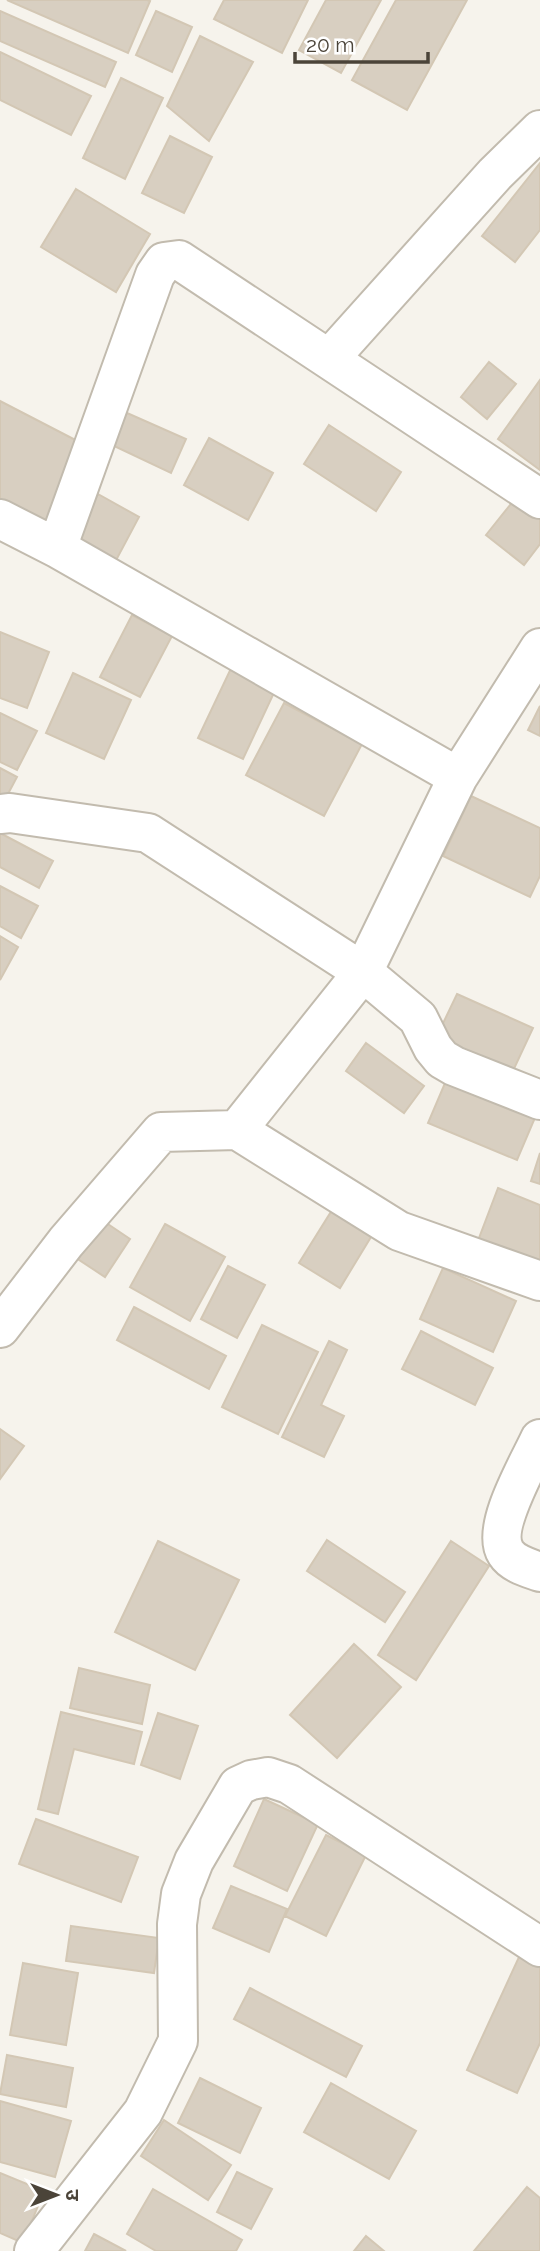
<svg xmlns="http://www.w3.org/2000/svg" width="540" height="2251" font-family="Raleway,'Noto Sans Devanagari',sans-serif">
<rect width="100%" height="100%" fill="#f6f3ec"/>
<path fill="#d8cfc1" stroke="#d3c7b4" stroke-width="2" d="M7 0H147L150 1 128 53Z
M224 0H308L282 53 214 19Z
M326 0H381L341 73 299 50Z
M396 0H467L407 110 352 80Z
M0 11 116 62 105 87 0 41Z
M156 11 192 27 172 72 136 55Z
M200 36 253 62 209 141 167 106Z
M0 52 91 96 71 135 0 100Z
M121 78 163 98 125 179 83 158Z
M170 136 212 157 184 213 142 193Z
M540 163V230L515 262 482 236Z
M76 189 150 234 116 292 41 247Z
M489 362 516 384 487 419 461 397Z
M540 380V470L498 439Z
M0 401 89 447 48 527 0 501Z
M127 413 186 439 171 473 112 445Z
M329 425 401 472 376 511 304 464Z
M209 438 273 473 248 520 184 485Z
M522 490 540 503V544L524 565 486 535Z
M98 494 139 517 113 566 71 544Z
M132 615 172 636 140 697 100 677Z
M0 632 49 652 27 708 0 698Z
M234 662 279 682 243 759 198 738Z
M73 673 131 700 104 759 46 733Z
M284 703 362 744 324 816 246 775Z
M540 706V736L528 730Z
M0 713 37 731 17 770 0 762Z
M0 768 17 777 0 809Z
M471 796 540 828V876L530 897 443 856Z
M0 833 53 861 39 888 0 867Z
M0 886 38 906 21 938 0 926Z
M0 936 18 947 0 980Z
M457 994 533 1028 512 1073 436 1038Z
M366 1043 424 1086 404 1113 346 1071Z
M451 1069 540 1106 517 1160 428 1123Z
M540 1153V1184L531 1181Z
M498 1188 540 1205V1271L476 1246Z
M334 1207 374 1232 340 1288 299 1263Z
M96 1216 130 1239 105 1277 70 1254Z
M165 1224 225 1257 190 1321 130 1287Z
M228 1266 265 1285 237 1338 201 1319Z
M443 1268 516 1301 493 1352 420 1319Z
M134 1307 226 1356 209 1389 117 1340Z
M262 1325 318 1352 278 1434 222 1407Z
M421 1331 493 1368 475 1405 402 1369Z
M329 1341 347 1350 321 1405 344 1416 324 1457 282 1437Z
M0 1429 24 1446 0 1479Z
M327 1540 405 1592 385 1622 307 1571Z
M158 1541 239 1580 195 1670 115 1632Z
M451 1541 489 1566 416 1680 378 1655Z
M354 1644 401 1687 337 1758 290 1715Z
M79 1668 150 1685 142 1724 70 1708Z
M61 1712 142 1732 134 1764 74 1749 58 1814 38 1809Z
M158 1713 198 1726 180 1779 141 1765Z
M264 1799 318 1824 287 1891 234 1866Z
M36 1819 138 1857 121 1902 19 1864Z
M326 1835 366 1855 326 1936 285 1916Z
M231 1886 287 1909 269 1952 213 1928Z
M71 1926 159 1938 154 1973 66 1961Z
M519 1957 540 1967V2043L517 2093 467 2070Z
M23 1963 78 1973 66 2045 10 2035Z
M250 1988 362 2046 346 2077 234 2019Z
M7 2055 73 2068 66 2107 0 2094Z
M200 2078 261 2108 240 2153 178 2123Z
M331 2083 416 2131 389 2179 304 2132Z
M0 2101 71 2121 55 2177 0 2162Z
M164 2120 231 2165 208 2200 141 2156Z
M237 2172 272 2189 251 2229 217 2212Z
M0 2173 44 2191 23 2243 0 2233Z
M527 2187 540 2198V2251H474Z
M153 2189 242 2240 236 2251H156L127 2234Z
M94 2234 126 2251H85Z
M366 2236 384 2251H354Z"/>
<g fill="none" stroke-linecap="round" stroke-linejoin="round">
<g stroke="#c2bbae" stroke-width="42">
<path id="minor" d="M329 359 495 174 540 130
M0 519 57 548 458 777
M57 548 155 275 164 262 179 260 540 499
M0 814 10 813 148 833 363 972 418 1018 433 1048 442 1059 454 1066 540 1100
M237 1130 399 1231 540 1281
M0 1328 66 1242 161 1132 237 1130 363 972 458 777 540 648
M540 1439C528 1465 490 1529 506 1553 513 1564 529 1568 540 1572
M34 2251 143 2112 178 2041 177 1924 181 1894 194 1861 238 1786 251 1780 268 1777 289 1784 540 1947"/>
</g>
<use href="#minor" stroke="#fff" stroke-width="38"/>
</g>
<g transform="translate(56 2195) rotate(90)" stroke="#ffffff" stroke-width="5" paint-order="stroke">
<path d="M0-5L12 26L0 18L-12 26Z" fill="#4b4439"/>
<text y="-10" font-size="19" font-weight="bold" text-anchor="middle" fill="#4b4439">उ</text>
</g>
<path d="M295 52v10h133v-10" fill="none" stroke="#4b4439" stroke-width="3.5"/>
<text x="306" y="52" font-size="21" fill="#4b4439" stroke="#ffffff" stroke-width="5" paint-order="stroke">20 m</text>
</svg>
